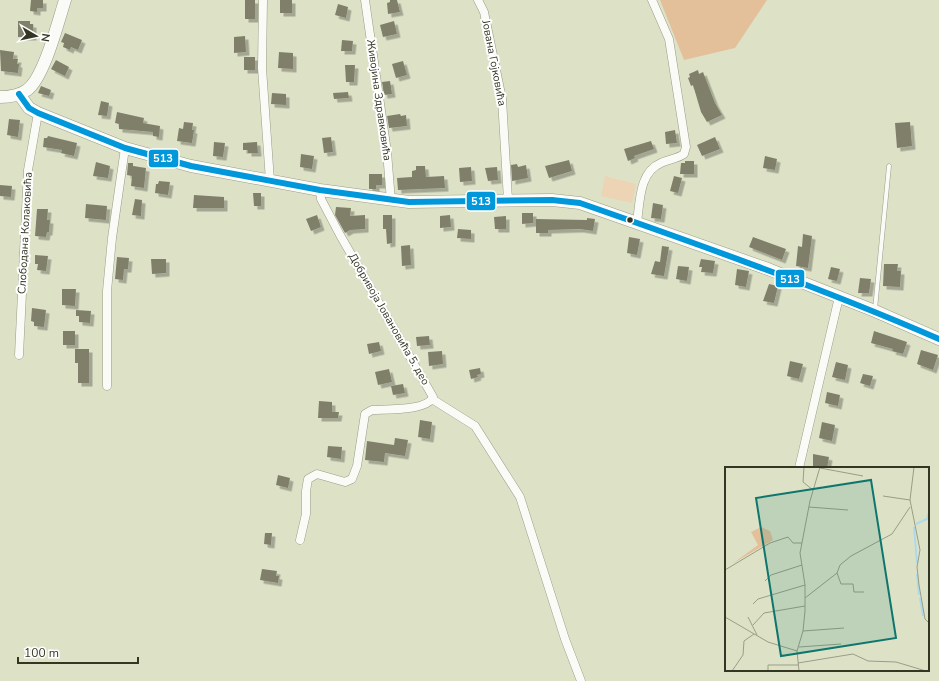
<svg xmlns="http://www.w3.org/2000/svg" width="939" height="681" font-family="'Nunito Sans',sans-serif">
<defs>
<filter id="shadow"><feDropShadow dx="3.5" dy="3.5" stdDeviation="0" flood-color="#0004"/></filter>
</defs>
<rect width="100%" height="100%" fill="#dde2c7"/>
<path fill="#ecd4b5" d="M605 176 636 184 632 203 601 196Z"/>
<path fill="#e3c099" d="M660 0H767L735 48 684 60Z"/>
<path fill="#80806b" filter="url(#shadow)" d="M31 0H43V8H37V12L30 11Z
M245 0H255V19H245Z
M280 0H292V13H280Z
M390 0H397L400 12 388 14 387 3 390 2Z
M338 4 348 7 346 18 335 15Z
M18 21H30V24H33V37H18Z
M394 21 397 34 383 37 380 25Z
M65 33 82 40 78 50 71 47 70 50 63 47 64 43 61 42Z
M245 36 246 52 234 53V37Z
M342 40 353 41 352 51H341Z
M0 50 14 52 13 59H18L17 64H19L18 73 1 71Z
M279 52 293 53V69L278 68Z
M244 57H255V70H244Z
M56 60 69 67 65 76 51 69Z
M403 61 407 75 396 78 392 64Z
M345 65H355L354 82H346Z
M698 70 699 74 703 72 715 103 722 115 707 122 701 112 693 85 691 86 688 78 690 77 689 74Z
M390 81 392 94 384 95 382 82Z
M41 86 51 90 49 96 38 93Z
M348 92 349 98 334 99 333 93Z
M272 93 286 94V105L271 104Z
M101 101 109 103 107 116 98 115Z
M117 112 144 118 143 123 160 126 159 137 153 136V132L119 129V124L115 123Z
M400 114 401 116 406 115 407 126 389 128 387 116Z
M9 119 20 120 18 137 7 135Z
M184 122 193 123 192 130H194L192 143 177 141 179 128 183 129Z
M910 122 912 146 897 148 895 123Z
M675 130 677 143 666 144 665 132Z
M48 136 77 143 74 156 61 153 62 150 43 147 44 138H47Z
M331 137 333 152 324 153 322 138Z
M715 137 720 149 702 156 697 145Z
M651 141 654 149 634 156 635 158 628 161 624 149Z
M214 142 225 143 223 157 213 156Z
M257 142 258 153H248V150H243V143Z
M301 154 314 156 312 169 300 167Z
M765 156 777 159 775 170 763 168Z
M569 160 572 171 549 178 545 166Z
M685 161H694V174H680L681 163H685Z
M96 162 110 166 108 178 93 176Z
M128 163H133V166L146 168 144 188 131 186 132 176 127 175Z
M517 164 518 167 526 165 528 178 512 181 511 165Z
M416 166H425L426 177 444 176 445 188 398 190 397 178 412 177V171L416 170Z
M471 167 472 181 460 182 459 168Z
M497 167 498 180 488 181 485 168Z
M369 174H382V185H376V189H369Z
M674 176 682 178 678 193 670 191Z
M159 181 170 182 168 195 155 193 156 184H158Z
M0 185 12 186 11 197 0 196Z
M253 193H261V206H254Z
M194 195 224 197V208H193Z
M135 199 142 200 141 216 132 215Z
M653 203 663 205 661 219 651 218Z
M86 204 107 206 106 220 85 218Z
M336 207 351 208 350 216 365 215V229L350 230 345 233 335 215Z
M37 209H48L47 220H50L49 232H47L46 237 35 236Z
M522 213H533V223L522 224Z
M317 215 321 227 311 231 306 219Z
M383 215H392V243L387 244 386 229H383Z
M450 215 451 227 440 228V216Z
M506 216V229H495L494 217Z
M587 218 595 219 593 231 580 229 548 230V233H536V219L587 220Z
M458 229 471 230V239L457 238Z
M803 234 812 236 808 268 796 266 798 246 802 247Z
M629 237 640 239 637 255 627 253Z
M753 237 786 249 782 260 749 247Z
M410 245 411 265 402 266 401 246Z
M662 246 669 247 664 276 651 274 655 261 660 262Z
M35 255 48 256 46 271 37 270 38 264H35Z
M117 257 129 258 128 269H124L123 280 115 279Z
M151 259H166V273L152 274Z
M701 259 715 261 713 273 701 272 702 267H699Z
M884 264H898L897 271H901L900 287 883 286Z
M678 266 689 267 687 281 676 279Z
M831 267 840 269 837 281 828 279Z
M737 269 749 271 746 287 735 285Z
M860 278 871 279 869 293H858Z
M769 284 778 286 774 303 763 301Z
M62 289H76L75 306 62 305Z
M32 308 46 310 44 327 34 326V322L31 321Z
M76 310 91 311 90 323 79 322V316H76Z
M63 331H75V345H63Z
M874 331 907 342 903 354 892 351 893 349 871 343Z
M429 336 430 345 417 346 416 337Z
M379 342 381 351 369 354 367 344Z
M75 349H89V383H78V363H75Z
M921 350 938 355 933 370 917 364Z
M442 351 443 364 429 366 428 352Z
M790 361 803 364 799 379 787 376Z
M836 362 848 365 845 380 832 377Z
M480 368 481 374 477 375 478 377 471 379 469 370Z
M389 369 392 382 378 385 375 372Z
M863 374 873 376 870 386 860 383Z
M403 384 405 393 393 395 391 386Z
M827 392 840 395 838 406 825 403Z
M319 401 332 402V412H339L338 418H318Z
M420 420 432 422 430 439 418 437Z
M822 422 835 425 832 441 819 438Z
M395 438 408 440 405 456 385 453 384 462 365 460 367 441 394 445Z
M328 446 342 447 341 459 327 457Z
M813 454 829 457 827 468H813Z
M278 475 290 478 288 488 276 485Z
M265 533H272L271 545 264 544Z
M262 569 277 571 276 576H279L278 583 260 580Z"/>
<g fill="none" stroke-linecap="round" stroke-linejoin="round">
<g stroke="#999c88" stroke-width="5">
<path id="lane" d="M875 309 889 166"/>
</g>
<g stroke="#999c88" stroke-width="9">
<path id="street" d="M263 0 262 68 270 181
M365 0 387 152 391 201
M478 0 484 12 502 99 508 200
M637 222C640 202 639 172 661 163 669 159 677 159 684 154L686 147 669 39 652 0
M19 355 28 170 38 113
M107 386V291L112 238 125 148
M432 399 475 426 520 497 565 639 581 681
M799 468 839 297
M300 540 306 514V491L308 479 317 474 345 482 352 479 357 466 365 414 372 410C387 409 427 411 433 397L340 235 321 199 320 190"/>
</g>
<g stroke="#999c88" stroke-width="13">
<path id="secondary" d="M19 94 29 108 38 113 125 148 191 166 320 190 409 202 552 200 580 203 768 269 875 311 939 339
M0 97C9 97 19 96 27 90 44 78 58 22 65 0"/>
</g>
<use href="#lane" stroke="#fafbf7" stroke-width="4"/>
<use href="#street" stroke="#fafbf7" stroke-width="8"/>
<use href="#secondary" stroke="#fafbf7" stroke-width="12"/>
<g stroke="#fff" stroke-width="9">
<path id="bus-1" d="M19 94 29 108 38 113 125 148 191 166 320 190 409 202 552 200 580 203C701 245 821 288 939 339"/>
</g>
<use href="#bus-1" stroke="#0098da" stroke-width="6"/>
</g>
<circle fill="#333623" stroke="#fff" stroke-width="1.5" cx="630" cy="220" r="3.5"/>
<g text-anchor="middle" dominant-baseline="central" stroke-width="4" stroke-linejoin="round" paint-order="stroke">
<g font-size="11" fill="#333623" stroke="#fff">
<text transform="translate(494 63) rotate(79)">Јована Гојковића</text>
<text transform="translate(379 100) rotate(82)">Живојина Здравковића</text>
<text transform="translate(25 233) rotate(-87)">Слободана Колаковића</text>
<text transform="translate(389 319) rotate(60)">Добривоја Јовановића 5. део</text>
</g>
</g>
<g transform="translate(725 467)">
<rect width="204" height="204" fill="#dde2c7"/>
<path d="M36 60 45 64 48 73 7 97 33 78 26 65Z" fill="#e3c099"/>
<path fill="none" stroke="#addaeb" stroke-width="2" d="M191 57 202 52 204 45M189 60 192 96M192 107 194 128M195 131 198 149"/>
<path fill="none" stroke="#999d85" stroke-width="1" d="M79 0 78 15 88 23M189 0 185 33 195 83 192 100 194 118 200 152 204 156M95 1 138 9M158 29 185 33M84 40 123 43M0 103 45 76 63 70 68 76H77M112 106 115 98 126 89 167 67 185 40M112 106 116 117H128L129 125H139M40 114 46 108 77 98M80 131 112 106M28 137 33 132 80 118M0 150 43 175 72 184M23 150 32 168M28 158 39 146 80 139M78 164 119 161M74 180 116 177M72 184 78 164 80 144V118L75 86 85 34 95 0M72 184 74 204M73 196 128 187 143 194 171 195 201 204M43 203V198H73M7 204 18 188 19 174 29 167"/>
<path fill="#0f766e" fill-opacity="0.15" stroke="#0f766e" stroke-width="2" d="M146 13 171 171 56 189 31 31Z"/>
<rect width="204" height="204" fill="none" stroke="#333623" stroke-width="2"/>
</g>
<g stroke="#fff" stroke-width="1.5">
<rect x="148" y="149" width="31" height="19" rx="4" fill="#0098da"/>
<rect x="466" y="191" width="30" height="20" rx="4" fill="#0098da"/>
<rect x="775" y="269" width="30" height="19" rx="4" fill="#0098da"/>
</g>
<g font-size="11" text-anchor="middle" font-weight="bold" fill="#fff">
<text x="163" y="162">513</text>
<text x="481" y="205">513</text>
<text x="790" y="283">513</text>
</g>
<g transform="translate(36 36) rotate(99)" stroke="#ffffff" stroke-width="3" paint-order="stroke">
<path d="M0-3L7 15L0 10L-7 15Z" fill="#333623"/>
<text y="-6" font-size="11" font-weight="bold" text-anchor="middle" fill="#333623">N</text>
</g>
<path d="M18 657v6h120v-6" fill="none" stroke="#333623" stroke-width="2"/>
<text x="24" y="657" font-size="12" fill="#333623" stroke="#ffffff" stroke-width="3" paint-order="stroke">100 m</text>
</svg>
